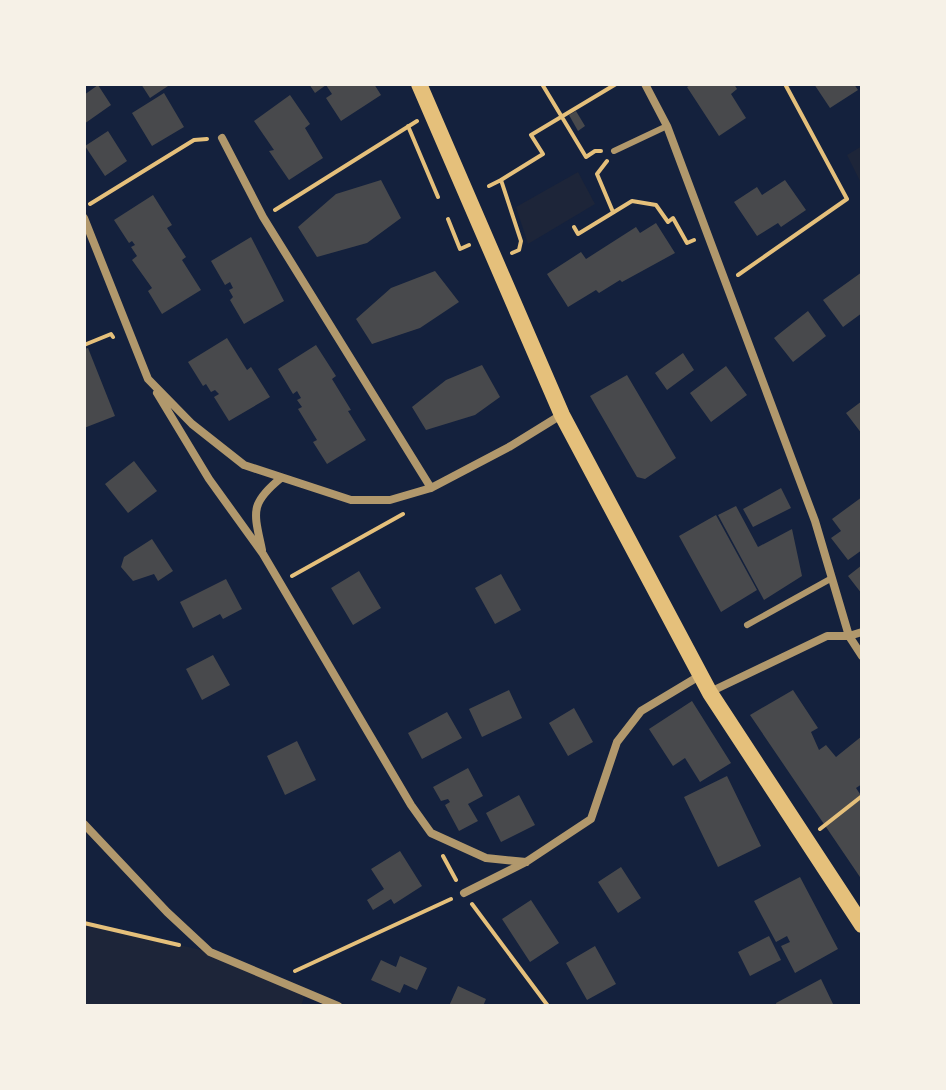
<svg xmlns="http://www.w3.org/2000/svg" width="946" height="1090" font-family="'Exo 2',sans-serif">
<rect width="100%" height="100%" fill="#14213d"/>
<path fill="#1d2539" d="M862 146V185L847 155Z
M578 172 595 204 528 244 516 207Z
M84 923 210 952 306 992 301 1006H84Z"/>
<path fill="#48494c" d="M141 84H171L150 98Z
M309 84H374L381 95 341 121 326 98 332 94 326 85 315 93Z
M692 84H734L737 89 731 94 746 118 719 136 687 87Z
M814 84H854L858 90 830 108Z
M98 85 111 105 84 124V95Z
M164 93 184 127 152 146 132 113Z
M290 95 310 124 305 128 323 158 289 180 269 151 274 150 254 121Z
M576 111 585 126 578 131 569 115Z
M108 131 127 161 105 176 85 146Z
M381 180 401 218 367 243 317 257 298 227 336 194Z
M785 180 806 210 781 227 778 223 757 236 734 202 757 187 762 195Z
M153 195 172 225 167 228 186 257 182 260 201 290 162 314 148 291 152 288 132 260 137 256 131 247 135 245 132 241 129 243 114 220Z
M656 223 675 253 622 282 620 280 599 293 596 290 568 307 547 274 581 252 586 259 636 227 640 233Z
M251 237 284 301 244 324 230 300 233 297 229 290 233 288 230 282 225 285 211 261Z
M435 271 459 302 420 328 372 344 356 319 391 288Z
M862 272V313L843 327 823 300Z
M808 311 826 336 793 362 774 338Z
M227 338 247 370 251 367 270 397 229 421 214 397 219 394 215 390 211 392 206 384 203 386 188 362Z
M316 345 336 376 332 379 351 410 348 411 366 440 327 464 313 442 317 440 298 409 302 407 297 400 301 398 297 391 293 394 278 369Z
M88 348 115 416 84 428V349Z
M683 353 694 370 667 390 655 373Z
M482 365 500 397 475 415 426 430 412 407 446 380Z
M726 366 747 395 711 422 690 393Z
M627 375 676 458 645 479 637 477 590 396Z
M862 401V434L846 413Z
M134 461 157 491 128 513 105 484Z
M781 488 791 508 753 527 743 509Z
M862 497V550L848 560 831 538 841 531 832 519Z
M736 506 758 547 792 529 802 576 764 600 718 515Z
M716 515 757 590 721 612 679 536Z
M152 539 173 571 158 581 154 574 133 581 121 567 124 557Z
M862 565V594L848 576Z
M359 571 381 608 353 625 331 588Z
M501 574 521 610 495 624 475 588Z
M226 579 242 609 223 619 220 614 193 628 180 602Z
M213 655 230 685 202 700 186 669Z
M509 690 522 718 482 737 469 709Z
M793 690 818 728 811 732 819 750 826 745 836 757 862 736V784L856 788 862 797V880L750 715Z
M692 701 731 763 700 782 685 758 673 766 649 729Z
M574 708 593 742 568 756 549 723Z
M447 712 462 738 422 759 408 733Z
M297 741 316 780 285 795 267 756Z
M468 768 483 796 468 804 478 821 459 831 445 805 450 802 448 799 441 801 433 787Z
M727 776 761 846 718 867 684 797Z
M519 795 535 825 501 842 486 813Z
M400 851 422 886 394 904 391 899 373 910 367 900 384 889 371 869Z
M621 867 641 898 618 913 598 882Z
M800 877 838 949 795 973 781 946 790 942 787 936 776 942 754 901Z
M531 900 559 943 530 962 502 919Z
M769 936 781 960 750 976 738 952Z
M595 946 616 984 587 1000 566 963Z
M400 956 427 968 417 990 404 984 400 993 371 980 381 960 396 967Z
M821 979 834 1006H777L776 1003Z
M458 986 486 999 483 1006H449Z"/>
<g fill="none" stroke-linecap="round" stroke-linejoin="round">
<path stroke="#e5c07b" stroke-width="4" d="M542 84 586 157 595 151H601
M408 126 438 197
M607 161 597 174 613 212
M489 186 501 180
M90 204 194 140 207 139
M275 210 417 121
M448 219 460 249 469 245
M574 227 578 234 632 201 656 205 668 222 673 218 687 243 694 240
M512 253 519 250 521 241 501 180 543 154 531 135 616 84
M738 275 847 199 785 84
M84 345 111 334 113 337
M292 576 403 514
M820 829 862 796
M443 856 456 880
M472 904 548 1006
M84 923 179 945
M295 971 451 899"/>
<path stroke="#b1986c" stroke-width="6" d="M614 151 667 126
M747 625 832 578"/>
<path stroke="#b1986c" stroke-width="8" d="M645 84 667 126 815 521 849 636 862 656
M222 138 263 217 431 488
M84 218 148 379 192 424 244 465 351 500H390L431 488 509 447 561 415
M157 393 209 479 263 554 411 805 431 833 486 858 526 862
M262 550C254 512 249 504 281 478
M710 692 827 636H849L862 632
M84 824 167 912 210 952 338 1006
M464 893 526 862 591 819 617 742 641 711 701 675"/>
<path stroke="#e5c07b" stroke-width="16" d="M419 84 562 415 710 693 862 925"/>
</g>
<rect width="946" height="1090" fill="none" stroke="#f6f1e7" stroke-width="172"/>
</svg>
